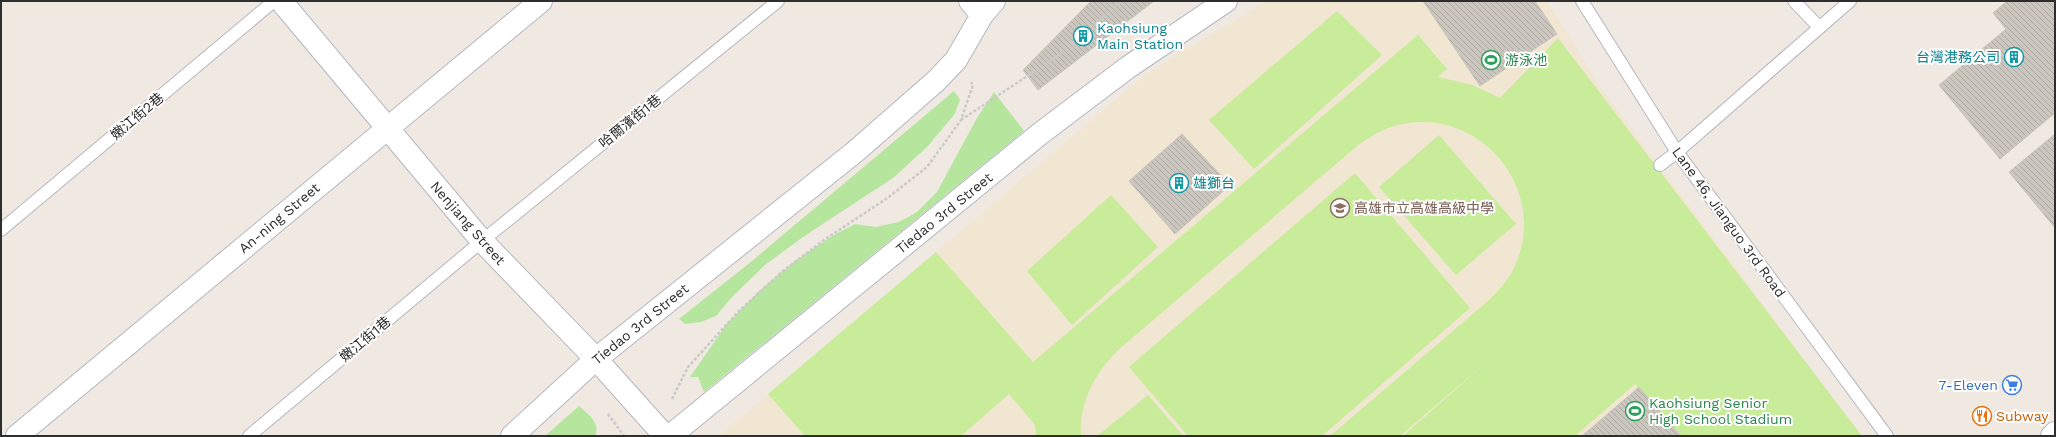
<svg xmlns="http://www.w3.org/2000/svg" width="2056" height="437" font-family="'Work Sans','Noto Sans TC',sans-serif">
<defs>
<pattern id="building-back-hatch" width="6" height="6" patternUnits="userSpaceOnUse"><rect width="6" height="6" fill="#cbc7bf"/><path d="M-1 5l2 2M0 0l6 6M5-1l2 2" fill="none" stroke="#afaba4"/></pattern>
</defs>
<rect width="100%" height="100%" fill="#efe9e1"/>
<path fill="#f0e6d1" d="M1267 1H1547L1603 91 1862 436H719L1147 73Z"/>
<path fill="#b6e59e" d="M954 91 960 100 954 115 927 147 893 178 803 237 765 265 731 298 716 316 701 322 685 324 679 319 752 261Z
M994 92 1024 131 704 392 698 377H690L726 325 759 291 796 260 834 235 855 224 876 227 899 222 917 212 937 192 977 118Z
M579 406C588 414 601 423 595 436H545Z"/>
<path fill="#c9ec9a" d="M1337 11 1382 55 1254 169 1209 120Z
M1418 35 1447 69 1438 77 1472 85 1500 98 1558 38 1862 436H1678L1635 384 1575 436H1403L1490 359 1400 436H1330L1488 301C1498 291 1508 281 1514 268 1552 189 1477 102 1394 126 1380 130 1368 138 1357 146L1117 351C1094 375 1079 402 1081 436H1036L1035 425 1009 394 961 436H805L768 394 936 252 1033 362Z
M1439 135 1516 224 1456 275 1379 187Z
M1355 173 1470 308 1322 436H1188L1129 367Z
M1111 195 1158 247 1072 325 1027 271Z
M1148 395 1183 436H1097Z"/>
<path fill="url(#building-back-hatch)" stroke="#cbc5ba" d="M1091 1H1154L1038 90 1023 70Z
M1423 1H1535L1557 34 1480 86Z
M2007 1H2055V113L2000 159 1939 85 2006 29 1993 13Z
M1182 134 1230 185 1175 234 1129 181Z
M2055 134V228L2009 172Z
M1639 387 1681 436H1582Z"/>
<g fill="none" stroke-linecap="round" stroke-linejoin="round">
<g stroke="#b4b7c1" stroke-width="14">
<path id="lane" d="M1582 1 1677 152 1887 436
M1794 1 1819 27
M1660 165 1677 152 1850 1
M1 230 274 1
M249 436 482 241 778 1"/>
</g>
<g stroke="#b4b7c1" stroke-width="24">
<path id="street" d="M281 1 482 241 596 359 665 436
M970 1 982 15
M17 436 541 1
M512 436 596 359 856 151 936 81 956 60 982 15 994 1
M670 436 1041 133 1127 68 1226 1"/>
</g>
<g stroke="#b4b7c1" stroke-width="24">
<path id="secondary" d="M2052 436 2055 433"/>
</g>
<path stroke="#c9c9c9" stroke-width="2.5" stroke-dasharray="3 2" stroke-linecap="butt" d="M961 120 1056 57 1122 1
M672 399 688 367 739 311 783 271 824 240 886 199 927 167 961 120 973 85 971 82
M608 414 624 436"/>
<use href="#lane" stroke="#fff" stroke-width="12"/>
<use href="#street" stroke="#fff" stroke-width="22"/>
<use href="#secondary" stroke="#fff" stroke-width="22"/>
</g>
<defs>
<g id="building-ring" transform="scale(1)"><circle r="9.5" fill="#fff" stroke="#0f9aa8" stroke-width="1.5"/><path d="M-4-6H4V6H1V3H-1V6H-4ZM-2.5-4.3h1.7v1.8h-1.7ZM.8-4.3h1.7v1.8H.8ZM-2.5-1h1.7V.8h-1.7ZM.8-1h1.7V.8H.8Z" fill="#0f9aa8"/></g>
<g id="stadium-ring" transform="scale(1)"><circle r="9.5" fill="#fff" stroke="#2e9e5b" stroke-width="1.5"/><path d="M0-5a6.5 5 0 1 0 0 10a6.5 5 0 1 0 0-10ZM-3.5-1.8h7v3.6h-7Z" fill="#2e9e5b"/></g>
<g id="school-ring" transform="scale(1)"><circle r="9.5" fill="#fff" stroke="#8d6e63" stroke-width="1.5"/><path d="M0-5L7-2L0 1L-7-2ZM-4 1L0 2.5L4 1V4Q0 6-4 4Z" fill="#8d6e63"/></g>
<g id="supermarket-ring" transform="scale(1)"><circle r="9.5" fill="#fff" stroke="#3f7fe0" stroke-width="1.5"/><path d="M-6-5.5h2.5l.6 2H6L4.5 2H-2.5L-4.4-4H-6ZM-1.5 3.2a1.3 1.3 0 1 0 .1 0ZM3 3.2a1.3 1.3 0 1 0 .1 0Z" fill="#3f7fe0"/></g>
<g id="restaurant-ring" transform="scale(1)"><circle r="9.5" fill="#fff" stroke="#e8710a" stroke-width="1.5"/><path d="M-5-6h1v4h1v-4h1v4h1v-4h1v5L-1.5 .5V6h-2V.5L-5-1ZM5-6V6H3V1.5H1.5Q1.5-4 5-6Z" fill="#e8710a"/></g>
</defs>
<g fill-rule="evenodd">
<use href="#building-ring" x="1083" y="36"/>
<use href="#building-ring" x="2014" y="57"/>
<use href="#stadium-ring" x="1491" y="60"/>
<use href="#building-ring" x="1179" y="183"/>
<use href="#school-ring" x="1340" y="208"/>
<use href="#supermarket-ring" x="2012" y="385"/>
<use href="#stadium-ring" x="1635" y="411"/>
<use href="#restaurant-ring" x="1982" y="416"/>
</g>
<g text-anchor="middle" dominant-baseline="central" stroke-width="4" stroke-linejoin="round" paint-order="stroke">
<g font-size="14" fill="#0d838f" stroke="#fff" text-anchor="start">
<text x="1097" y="28">Kaohsiung<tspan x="1097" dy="16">Main Station</tspan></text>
<text x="2000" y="57" text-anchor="end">台灣港務公司</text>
<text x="1193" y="183">雄獅台</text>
</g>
<g font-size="14" fill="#27864d" stroke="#fff" text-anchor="start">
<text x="1505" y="60">游泳池</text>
<text x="1649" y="403">Kaohsiung Senior<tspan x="1649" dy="16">High School Stadium</tspan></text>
</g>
<g font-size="14" fill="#2e2e2e" stroke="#fff">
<text transform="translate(137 116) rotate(-40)">嫩江街2巷</text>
<text transform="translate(630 121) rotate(-39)">哈爾濱街1巷</text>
<text transform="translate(944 213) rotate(-39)">Tiedao 3rd Street</text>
<text transform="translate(279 218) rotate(-40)">An-ning Street</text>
<text transform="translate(1729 222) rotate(54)">Lane 46, Jianguo 3rd Road</text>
<text transform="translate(468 223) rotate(49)">Nenjiang Street</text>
<text transform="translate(640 324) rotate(-39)">Tiedao 3rd Street</text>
<text transform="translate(365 339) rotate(-40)">嫩江街1巷</text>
</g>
<g font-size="14" fill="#785e54" stroke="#fff" text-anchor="start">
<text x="1354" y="208">高雄市立高雄高級中學</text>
</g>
<g font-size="14" fill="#366cbe" stroke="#fff" text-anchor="end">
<text x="1998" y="385">7-Eleven</text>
</g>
<g font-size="14" fill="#c56008" stroke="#fff" text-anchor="start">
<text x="1996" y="416">Subway</text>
</g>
</g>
<rect width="2056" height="437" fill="none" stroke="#2e2e2e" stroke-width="4"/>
</svg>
